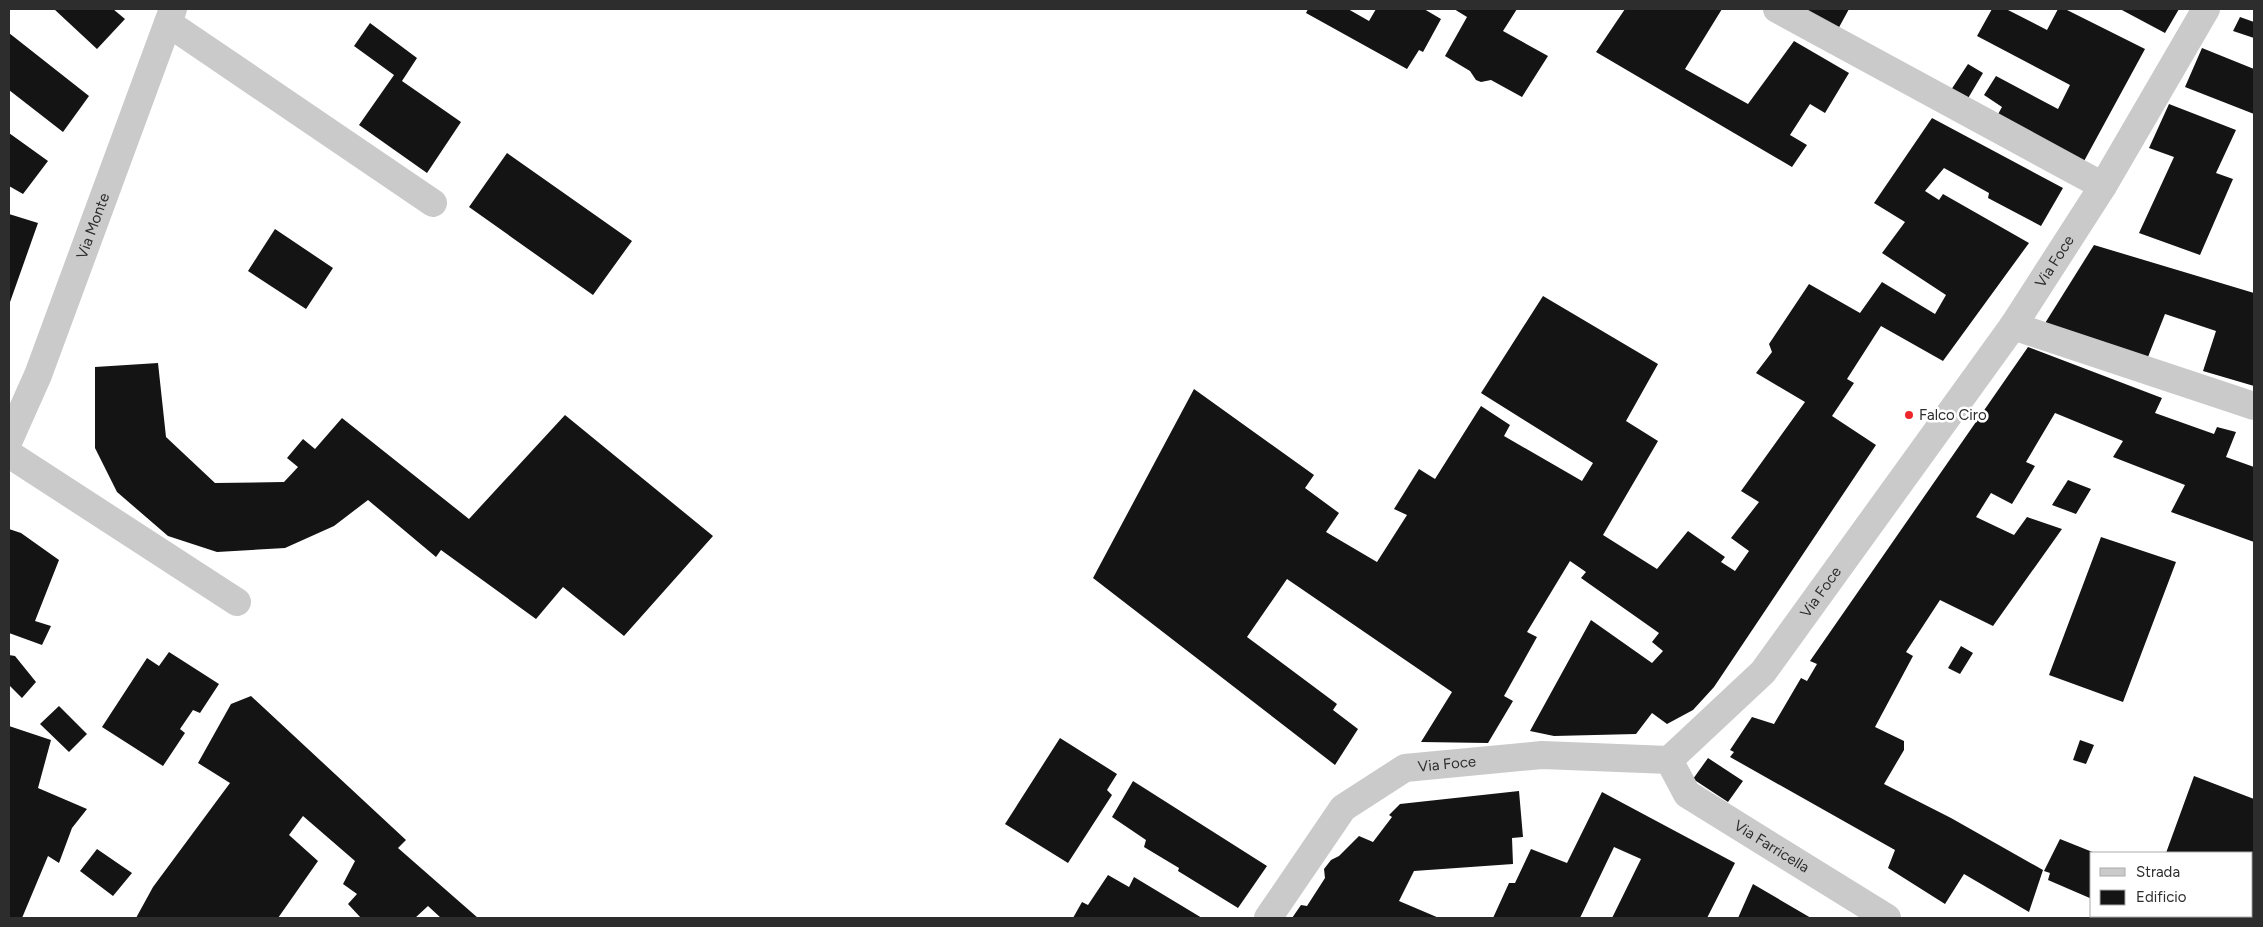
<svg xmlns="http://www.w3.org/2000/svg" width="2263" height="927" font-family="Figtree,sans-serif">
<rect width="100%" height="100%" fill="#fff"/>
<path fill="#141414" d="M54 9H113L125 19 97 49Z
M1308 9H1348L1369 21 1376 9H1424L1441 19 1423 52 1419 50 1407 69 1306 13Z
M1454 9H1517L1503 31 1548 56 1522 97 1491 80 1481 82 1476 80 1470 71 1445 56 1467 17Z
M1625 9H1722L1685 69 1748 104 1794 41 1849 73 1825 113 1810 104 1790 135 1807 145 1792 167 1596 52Z
M1798 9H1849L1837 31Z
M1992 9H2006L2047 30 2058 9H2065L2145 49 2083 163 1997 116 2002 107 1984 95 1996 76 2058 109 2070 85 1977 36Z
M2120 9H2179L2165 33Z
M2240 17 2254 22V38L2233 31Z
M370 23 417 58 402 81 461 122 427 173 359 125 394 75 354 46Z
M9 33 89 96 63 132 9 90Z
M2202 48 2254 69V114L2185 87Z
M1968 64 1983 73 1967 100 1951 90Z
M2169 104 2236 130 2216 173 2233 179 2200 255 2139 233 2174 157 2149 148Z
M1932 118 2063 188 2041 226 1988 198 1989 193 1944 168 1925 191 1939 200 1943 194 2029 243 1943 361 1881 326 1847 379 1854 383 1832 416 1876 445 1714 687 1693 710 1667 724 1652 713 1636 734 1554 736 1530 731 1591 620 1652 663 1663 651 1652 642 1659 633 1581 578 1586 572 1570 561 1527 632 1537 637 1504 696 1513 701 1488 743 1421 742 1452 692 1287 579 1247 637 1337 704 1333 710 1358 729 1335 765 1093 578 1194 389 1314 475 1305 488 1339 513 1326 532 1377 562 1407 515 1394 509 1419 469 1435 479 1481 406 1510 425 1504 436 1582 481 1593 463 1481 393 1543 296 1658 364 1626 421 1658 441 1603 535 1657 569 1688 531 1725 557 1721 562 1735 571 1749 551 1731 538 1759 502 1741 491 1805 402 1756 373 1772 352 1769 344 1809 284 1860 313 1882 282 1935 314 1946 295 1882 253 1905 222 1874 203Z
M9 133 48 161 23 194 9 186Z
M507 153 632 241 593 295 469 207Z
M9 214 38 223 9 305Z
M275 229 333 268 306 309 248 271Z
M2094 245 2254 293V386L2203 371 2216 331 2165 314 2144 367 2042 328Z
M2028 347 2162 398 2155 413 2214 434 2217 427 2236 432 2226 457 2254 467V542L2171 512 2185 485 2113 457 2123 441 2055 413 2026 462 2035 466 2012 504 1991 493 1976 517 2014 535 2027 517 2062 529 1993 626 1940 600 1906 652 1913 656 1875 727 1904 741V750L1884 784 1951 818 2043 870 2029 912 1964 874 1945 904 1888 868 1895 850 1730 757 1734 752 1730 750 1752 717 1774 724 1801 678 1807 681 1817 664 1810 661Z
M158 363 166 437 215 483 284 482 298 467 287 458 303 439 315 449 342 418 469 519 565 415 713 536 624 636 563 587 536 619 441 550 436 557 368 500 334 526 285 548 217 552 168 536 117 492 95 448V367Z
M2068 480 2091 489 2076 514 2052 505Z
M9 529 21 533 59 560 35 621 51 626 42 645 9 633Z
M2101 537 2176 562 2123 702 2049 675Z
M1961 646 1973 653 1960 674 1948 668Z
M169 652 219 684 200 713 193 710 180 729 185 733 163 766 102 727 147 658 159 666Z
M9 655 15 656 36 682 22 698 10 686 9 689Z
M251 696 406 840 398 848 478 918H441L428 906 415 918H361L348 904 357 894 343 884 355 861 303 816 289 835 318 861 278 918H136L153 887 230 783 198 763 231 704Z
M59 706 87 734 69 752 40 724Z
M9 726 51 740 38 788 87 809 72 828 59 863 48 856 22 918H9Z
M1060 738 1117 774 1107 790 1112 795 1068 863 1005 824Z
M2080 740 2094 745 2086 764 2073 760Z
M1708 758 1743 781 1728 802 1693 779Z
M2194 776 2254 799V918H2091L2092 916H2252V853H2166Z
M1133 781 1267 866 1238 908 1178 871 1179 868 1144 847 1146 840 1112 817Z
M1519 791 1523 837 1512 838 1513 864 1414 871 1399 901 1439 918H1292L1301 905 1307 906 1325 878 1324 869 1331 860 1339 856 1359 836 1373 842 1392 817 1389 815 1400 804Z
M1602 792 1735 863 1707 918H1612L1641 859 1614 847 1580 918H1493L1509 883H1515L1531 849 1567 863Z
M2060 839 2095 853H2092V899L2048 880 2050 873 2044 871Z
M97 849 132 873 113 896 80 871Z
M1108 875 1129 887 1134 877 1202 918H1073L1082 902 1088 905Z
M1753 884 1811 918H1738Z"/>
<g fill="none" stroke-linecap="round" stroke-linejoin="round">
<g stroke="#cacaca" stroke-width="28">
<path d="M1777 9 2103 186"/>
<path d="M168 23 433 203"/>
<path d="M2013 326 2254 406"/>
<path id="s1" d="M9 440 38 375 173 9"/>
<path d="M9 454 237 602"/>
<path id="s2" d="M1669 760 1687 794 1887 918"/>
<path id="s3" d="M1268 918 1343 808 1405 768 1542 755 1669 760 1763 672 2013 326 2103 186 2206 9"/>
</g>
</g>
<circle fill="#ed262c" stroke="#fff" stroke-width="2" cx="1909" cy="415" r="5"/>
<g text-anchor="middle" dominant-baseline="central" stroke-width="5" stroke-linejoin="round" paint-order="stroke">
<g font-size="15" fill="#2d2d2d" stroke="#fff">
<text stroke="none"><textPath href="#s1" startOffset="230">Via Monte</textPath></text>
<text stroke="none"><textPath href="#s3" startOffset="1104">Via Foce</textPath></text>
<text stroke="none"><textPath href="#s3" startOffset="699">Via Foce</textPath></text>
<text stroke="none"><textPath href="#s3" startOffset="249">Via Foce</textPath></text>
<text stroke="none"><textPath href="#s2" startOffset="138">Via Farricella</textPath></text>
</g>
<g font-size="15" fill="#2d2d2d" stroke="#fff" text-anchor="start">
<text x="1919" y="415">Falco Ciro</text>
</g>
</g>
<rect width="2263" height="927" fill="none" stroke="#2d2d2d" stroke-width="20"/>
<rect x="2090" y="852" width="162" height="65" fill="#ffffff" stroke="#ababab"/>
<rect x="2100" y="868" width="25" height="8" fill="#cacaca" stroke="#ababab"/>
<text x="2136" y="877" font-size="15" fill="#2d2d2d">Strada</text>
<rect x="2100" y="890" width="25" height="15" fill="#141414" stroke="#ababab"/>
<text x="2136" y="902" font-size="15" fill="#2d2d2d">Edificio</text>
</svg>
